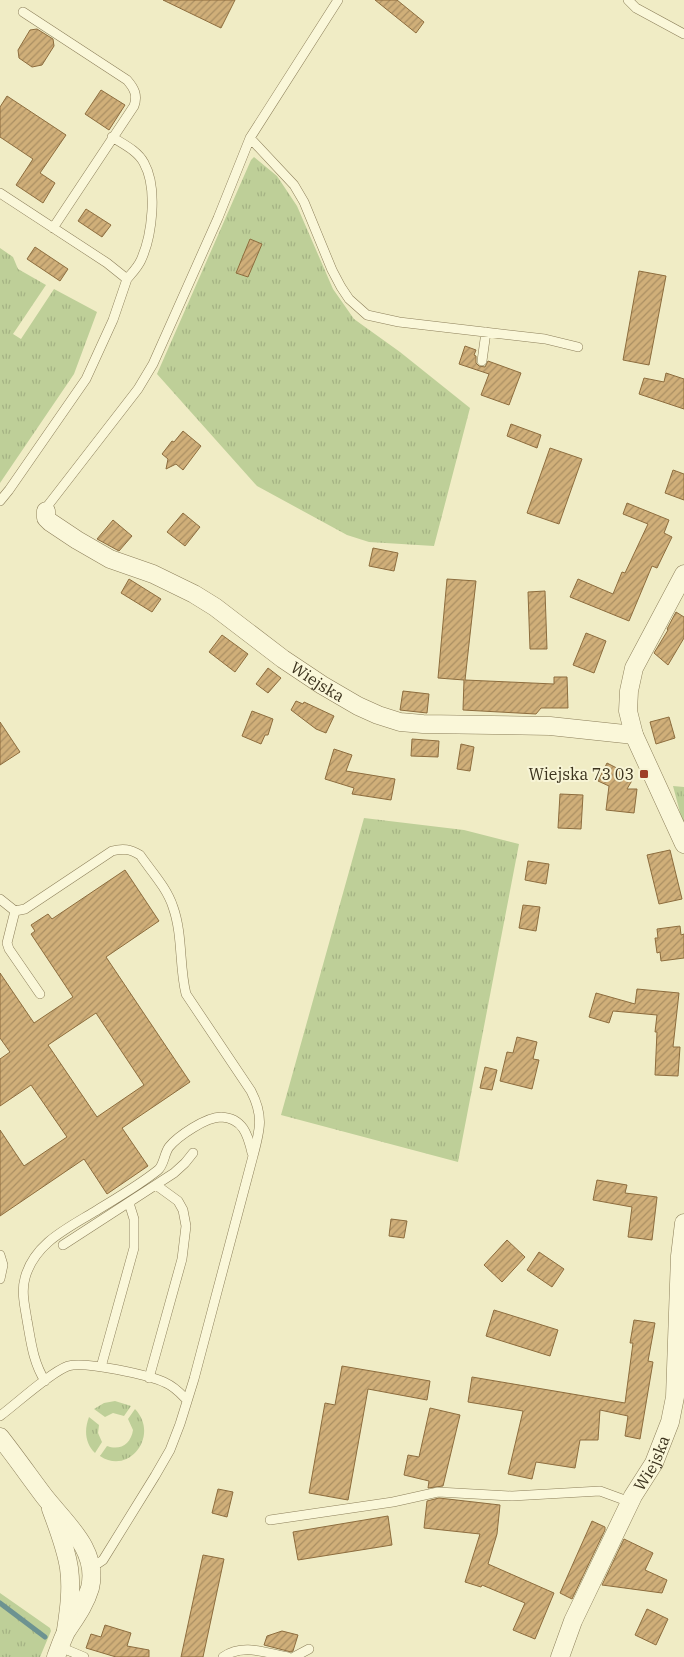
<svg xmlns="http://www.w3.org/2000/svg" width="684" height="1657" font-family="'IBM Plex Serif',serif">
<defs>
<pattern id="grass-tufts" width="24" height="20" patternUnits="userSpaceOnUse" patternTransform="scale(1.25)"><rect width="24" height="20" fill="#becf98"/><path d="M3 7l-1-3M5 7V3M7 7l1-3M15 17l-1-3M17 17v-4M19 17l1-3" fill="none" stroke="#a4b283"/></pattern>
<pattern id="building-hatch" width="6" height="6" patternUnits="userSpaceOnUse" patternTransform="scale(1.25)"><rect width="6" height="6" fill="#d0af79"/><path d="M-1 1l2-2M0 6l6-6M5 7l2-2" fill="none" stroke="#aa8f63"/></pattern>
</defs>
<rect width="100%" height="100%" fill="#f0ecc5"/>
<path fill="url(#grass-tufts)" d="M254 157 277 176 297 206 333 289 354 319 400 352 470 408 434 546 369 542 347 535 257 486 157 374 251 160Z
M0 248 13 257 18 269 46 285 13 334 21 339 54 289 97 312 74 374 0 483Z
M673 786 684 787V823L682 820Z
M364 818 464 830 519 844 458 1162 281 1115Z
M115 1401 131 1406 124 1416 113 1413 105 1417 94 1409 104 1403Z
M135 1409C160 1435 129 1476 100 1456L107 1446C120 1451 131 1444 133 1430L128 1419Z
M89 1417 99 1425 98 1433 102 1442 95 1453C85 1443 84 1430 89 1417Z
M0 1593 50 1628 51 1631 40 1657H0Z"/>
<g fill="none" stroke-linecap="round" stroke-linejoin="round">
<path stroke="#6d9391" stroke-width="5" d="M0 1603 45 1637"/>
</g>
<path fill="url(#building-hatch)" stroke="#8d6d3e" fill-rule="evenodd" d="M163 0H235L221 28Z
M375 0H397L424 22 416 33Z
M37 29 53 39 54 46 42 65 32 67 19 58 18 50 30 30Z
M101 90 125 105 109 130 85 114Z
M7 96 66 135 40 173 55 183 43 203 16 185 33 159 0 137V107Z
M86 209 111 225 102 237 78 221Z
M250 239 262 244 248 277 236 273Z
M35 247 68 269 60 281 27 259Z
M639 271 666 276 649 365 623 360Z
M465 346 476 350 474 355 476 356V363L479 366 485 367 488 361 521 373 509 405 481 395 489 374 459 364Z
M666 373 684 379V409L639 394 644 378 664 382Z
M511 424 541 435 537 448 507 436Z
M183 431 201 446 183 470 176 464 166 469 168 459 162 454 172 441 174 442Z
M550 448 582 459 559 524 527 513Z
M673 470 684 474V500L665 493Z
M627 503 669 520 664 533 672 537 657 568 652 566 629 621 570 597 578 579 613 594 622 572 625 573 648 524 623 514Z
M183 513 200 527 185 546 167 532Z
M113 520 132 536 119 551 97 539Z
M373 548 398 553 394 571 369 566Z
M129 579 161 599 152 612 121 593Z
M447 579 476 581 465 680 554 684V677H567L568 708H541L536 714 463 710 464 680 438 678Z
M545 591 547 649H530L528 592Z
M676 612 684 617V638L668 665 654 653 668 630 667 629Z
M586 633 606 641 594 673 573 665Z
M222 635 248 654 235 672 209 652Z
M268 668 281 678 268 693 256 684Z
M403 691 429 694 427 713 400 710Z
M296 701 303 704 304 702 334 716 326 733 316 729 291 710Z
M252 711 273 719 268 735H265L261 744 242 736Z
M669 717 675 738 656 744 650 722Z
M0 722 20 752 0 765Z
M412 739 439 741 438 757 411 756Z
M461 744 474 747 470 771 457 769Z
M334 749 352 755 346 771 395 779 391 800 352 794 354 788 325 779Z
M607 763 634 777 627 789H637L634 813 606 810 609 786 598 781Z
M560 794 583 795 581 829 558 828Z
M670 850 682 899 659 904 647 855Z
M528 861 549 864 546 884 525 880Z
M125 870 159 921 106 957 190 1082 122 1128 148 1166 107 1194 84 1159 0 1216V1130L24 1166 67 1137 31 1085 0 1106V1059L10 1052 0 1038V973L34 1023 73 997 31 934 35 931 31 925 48 914 52 919ZM96 1013 144 1085 97 1117 48 1045Z
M523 905 540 907 536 931 519 928Z
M680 926 681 935 684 934V958L661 961 660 952 657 953 655 938H658L657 929Z
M637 989 679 993 673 1047H680L678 1076 655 1075 657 1032H655L657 1015 613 1011 609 1023 589 1017 596 993 635 1004Z
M517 1037 537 1042 533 1059 539 1060 532 1089 500 1081 507 1052 513 1053Z
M485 1067 497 1070 492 1090 480 1088Z
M597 1180 627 1185 625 1193 657 1197 652 1240 628 1237 632 1207 593 1200Z
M391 1219 407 1221 404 1238 389 1236Z
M507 1240 525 1257 502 1282 484 1265Z
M539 1252 564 1269 552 1287 527 1270Z
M494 1310 558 1330 550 1356 486 1336Z
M634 1320 655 1323 648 1361 653 1362 640 1439 625 1436 628 1416 600 1410 598 1440H580L575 1468 536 1462 532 1479 508 1474 523 1411 468 1402 472 1377 625 1403 633 1343H630Z
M342 1366 430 1381 427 1400 368 1389 348 1500 309 1493 325 1403 335 1405Z
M430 1408 460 1415 443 1486 428 1488 429 1481 404 1475 408 1455 419 1457Z
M218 1489 233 1492 227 1517 212 1513Z
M439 1498 500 1505 497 1534 488 1564 554 1593 535 1639 513 1630 525 1603 482 1585 481 1587 465 1582 480 1534 424 1528 427 1501Z
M388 1516 392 1545 298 1560 293 1532Z
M592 1521 605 1527V1530L572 1599 560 1593Z
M624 1539 653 1553 645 1570 667 1580 662 1593 602 1585Z
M203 1555 224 1559 203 1657H181Z
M647 1609 668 1619 656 1645 635 1635Z
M105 1625 131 1633 127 1646 149 1650V1657H116L86 1648 91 1634 101 1637Z
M282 1631 298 1635 293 1651 291 1652 264 1645 267 1636Z"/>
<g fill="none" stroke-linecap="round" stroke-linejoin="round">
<g stroke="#8c7f5a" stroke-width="10">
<path id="service" d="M628 0 636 8 684 34
M23 12 127 80C134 88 138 95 134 106L53 228
M112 137C123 144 138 151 144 163 158 188 152 236 141 260 138 267 132 273 127 279
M250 138 294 185 304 202 332 270 341 287 349 299 367 315 399 322 545 339 578 347
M0 193 107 263 127 279 113 320 86 379 9 490 0 501
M482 361 486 332
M46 511 49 504 138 389 153 364 218 218 250 138 338 0
M0 899 15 911 25 909 112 851C123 848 130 849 140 855 151 871 167 888 173 907 183 935 179 966 186 994L251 1091C264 1116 260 1130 253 1156L194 1379 180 1424 170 1450 155 1476 103 1560 91 1568
M15 911 7 943 9 949 40 994
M63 1245 174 1173 185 1163 193 1153
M0 1255 3 1265 0 1279
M101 1367 134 1248V1219L129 1203
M149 1378 182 1259 186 1226 183 1210 178 1201 156 1185
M45 1381C33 1362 31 1342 27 1320 25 1307 21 1292 25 1278 34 1244 66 1229 94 1212 115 1199 138 1186 158 1170 164 1165 164 1154 169 1147 178 1136 206 1117 221 1117 243 1118 248 1135 252 1153
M0 1416C16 1404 51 1372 68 1366 85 1361 150 1375 166 1383 175 1387 181 1394 187 1400
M270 1520 393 1502 438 1492 512 1496 600 1491 630 1502
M60 1647 84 1657
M223 1657C243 1643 266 1653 288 1657
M294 1657 309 1649"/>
</g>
<g stroke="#8c7f5a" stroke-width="19">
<g id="minor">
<path id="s1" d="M46 511V518L50 522 77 540 110 559 153 574 194 594 215 607 283 659 322 685 358 706 378 715 400 722 423 724 550 726 634 735"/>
<path d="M684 574 634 668 629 691 628 711 634 735 684 844"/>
<path d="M0 1437C15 1456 29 1476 44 1496 65 1523 99 1550 90 1588 85 1605 75 1618 66 1632 62 1640 59 1649 56 1657"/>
<path d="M51 1509C58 1528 66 1548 69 1568 72 1589 69 1610 66 1630"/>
<path id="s2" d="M560 1657 573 1621 633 1496 654 1463 670 1422 675 1397 680 1256 684 1223"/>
</g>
</g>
<use href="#service" stroke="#faf7d9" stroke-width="9"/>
<use href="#minor" stroke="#faf7d9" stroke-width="18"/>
</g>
<rect fill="#9e3e27" stroke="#f7f4d5" stroke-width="2" x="639" y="769" width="10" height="10" rx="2.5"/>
<g text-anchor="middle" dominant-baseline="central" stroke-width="4" stroke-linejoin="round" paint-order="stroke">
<g font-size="16" fill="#3c331e" stroke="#f7f4d5">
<text stroke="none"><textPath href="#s1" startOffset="326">Wiejska</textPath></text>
<text stroke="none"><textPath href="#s2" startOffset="215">Wiejska</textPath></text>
</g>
<g font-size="16" fill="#3c331e" stroke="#f7f4d5" text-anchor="end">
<text x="634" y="774">Wiejska 73 03</text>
</g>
</g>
</svg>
